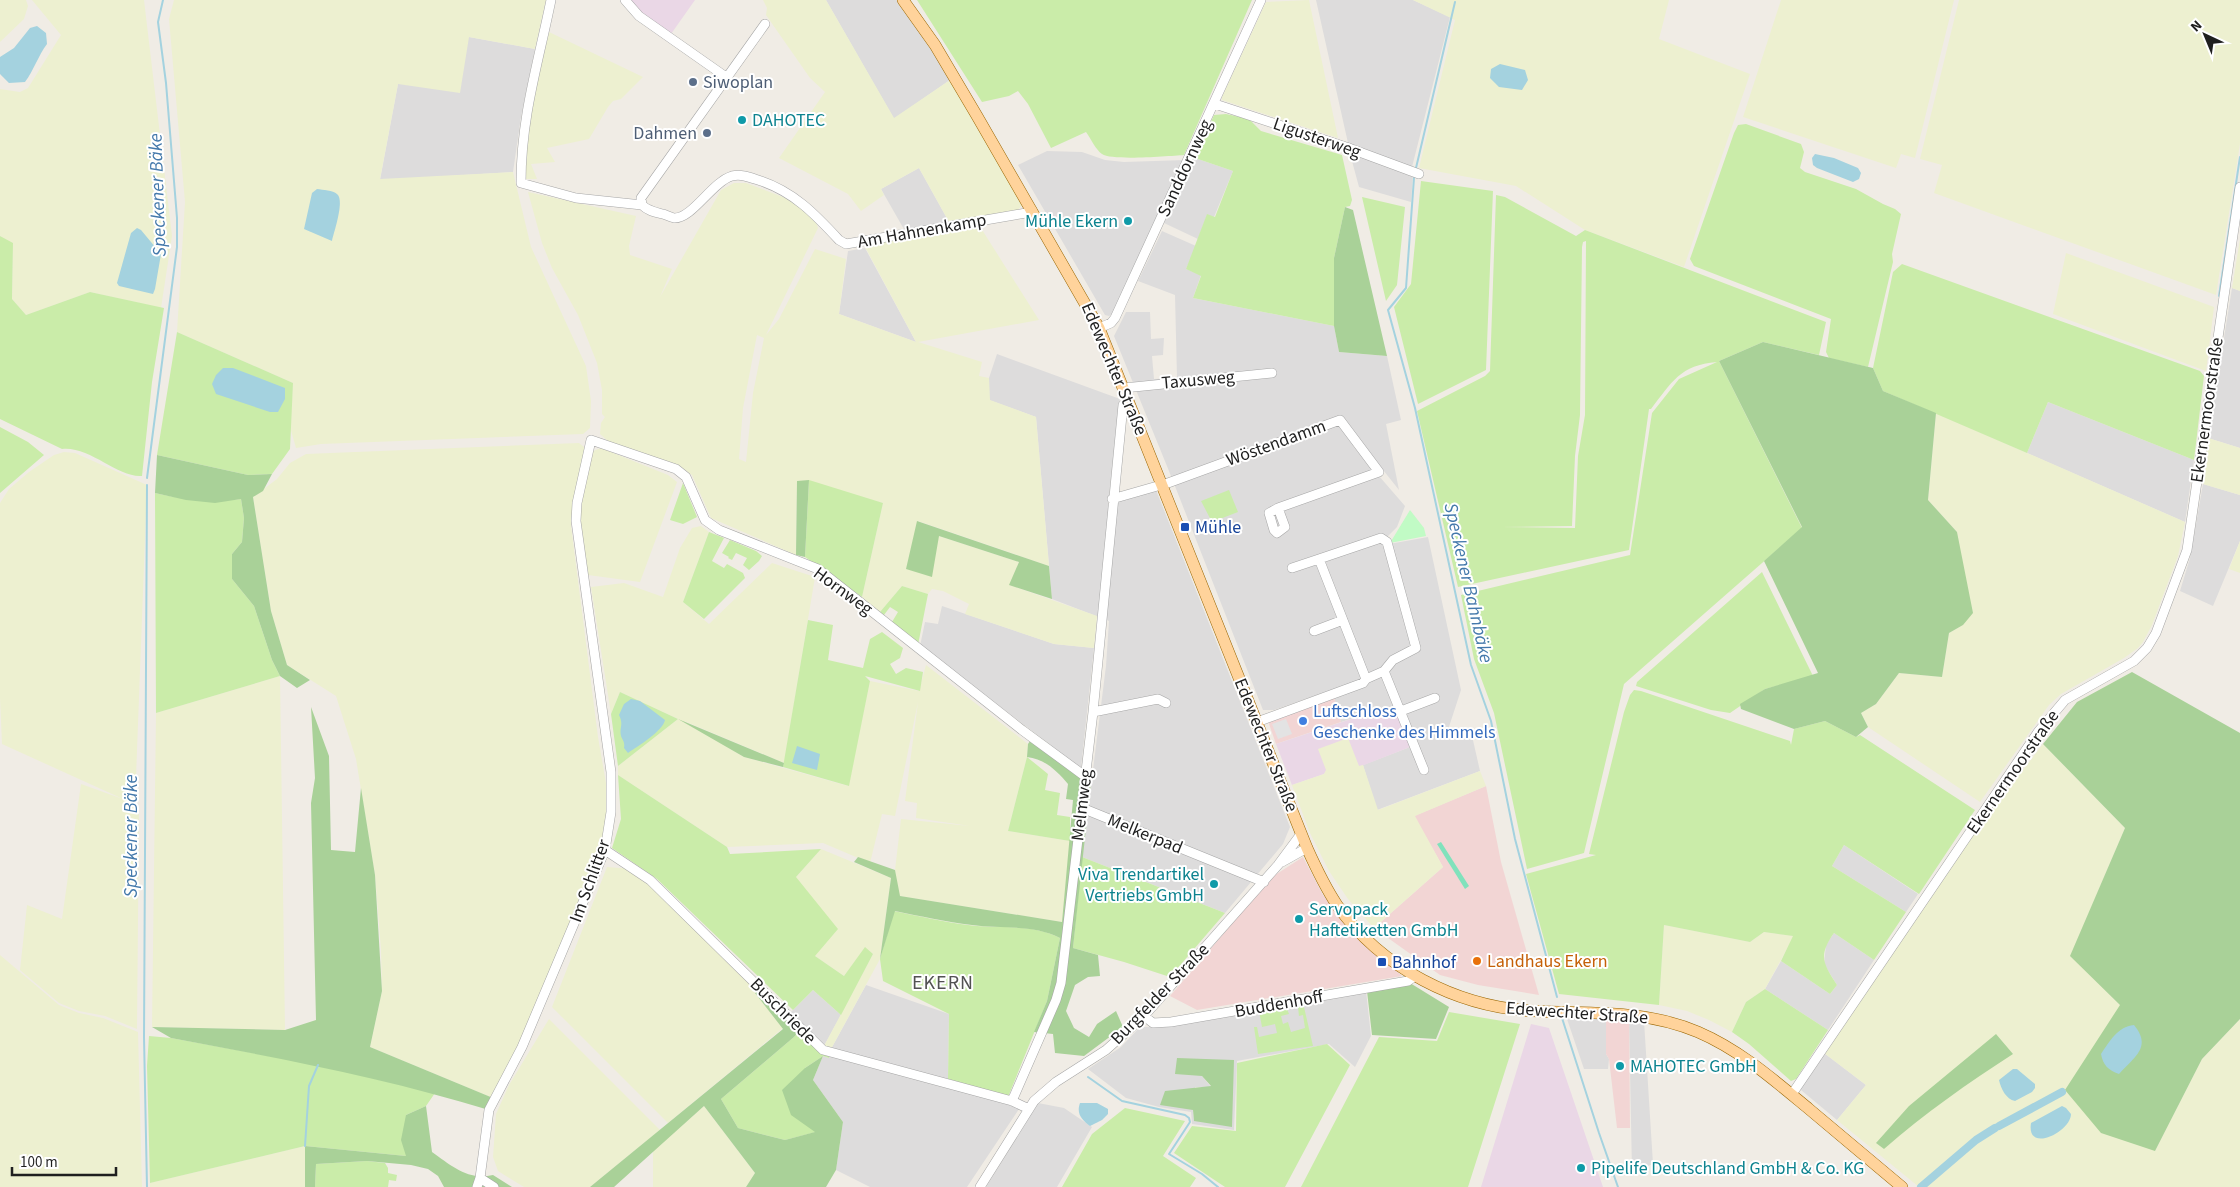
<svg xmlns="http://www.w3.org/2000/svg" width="2240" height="1187" font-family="'Source Sans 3',sans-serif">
<rect width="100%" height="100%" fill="#f0ece5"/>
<path fill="#dddcdc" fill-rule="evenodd" d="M826 0H898L909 14 950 80 894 119Z
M1316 0H1413L1450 17 1412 167 1348 143Z
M469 37 535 49 521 117 513 172 380 180 398 84Z
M1349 150 1413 175 1411 202 1359 187Z
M1047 151 1082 152 1105 160 1124 162 1185 160 1116 312 1109 316 1105 315 1018 165Z
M1195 158 1233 171 1214 217 1207 215 1198 239 1164 223Z
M919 168 949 222 905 231 881 189Z
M1162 231 1196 246 1186 269 1201 275 1193 298 1334 326 1339 352 1387 356 1401 420 1386 424 1399 490 1360 441 1353 446 1405 506 1397 527 1387 537 1389 544 1428 537 1461 690 1446 736 1470 727 1480 771 1377 810 1363 765 1410 747 1372 719 1369 713 1341 722 1334 697 1343 686 1274 710H1263L1171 476 1114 336 1126 312H1150L1151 339 1164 338 1163 355 1152 356 1154 379 1177 378 1175 295 1138 281Z
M865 248 916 342 839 314 848 251Z
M2232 288 2240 291V448L2208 438Z
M997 354 1120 399 1108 505 1156 490 1290 827 1283 844 1225 913 1082 857 1106 666 1109 621 1052 599 1036 417 989 400V378Z
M2048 402 2194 460 2185 522 2027 453Z
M2203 484 2240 495V541L2213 606 2180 591 2190 558Z
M942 606 1054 644 1094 648 1081 768 920 646 925 622 938 624Z
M1844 845 1918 894 1906 912 1832 866Z
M1834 933 1874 960 1828 1030 1765 989 1781 961 1830 994 1837 985 1824 964 1826 945Z
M866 985 949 1014 948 1079 1008 1097 1019 1109 967 1187H870L836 1170 843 1122 813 1080 823 1056 829 1058 831 1049Z
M813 990 841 1015 824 1046 789 1014Z
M1366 991 1371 1036 1355 1067 1329 1044 1237 1061 1234 1130 1192 1124 1191 1112 1159 1107 1126 1098 1088 1069 1121 1047 1140 1027H1158ZM1234 1060 1194 1121 1193 1110 1195 1087H1211L1202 1076Z
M1567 1019H1606V1054L1609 1059 1608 1069H1584Z
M1629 1019 1644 1021 1653 1164 1632 1172Z
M1824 1053 1866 1085 1837 1120 1801 1090V1086Z
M1038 1103 1064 1108 1092 1127 1057 1187H986Z"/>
<path fill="#f2d5d4" d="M1334 697 1341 722 1276 744 1269 724 1270 721Z
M1486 786 1501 862 1539 995 1478 985 1440 975 1374 928 1443 867 1414 816Z
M1303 857 1323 895 1351 930 1402 976 1197 1010 1170 996 1272 877Z
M1606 1019H1629L1630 1128H1617L1609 1059 1606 1054Z"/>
<path fill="#ead7e6" d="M629 0H695L671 34 646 18Z
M1397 712 1410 747 1359 767 1347 738 1324 774 1292 785 1276 744 1369 713 1372 719Z
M1531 1024 1549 1028 1603 1187H1481Z"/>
<path fill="#edf0d0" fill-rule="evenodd" d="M0 0H26L28 6 24 19 0 42Z
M32 0H144L172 236 161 308 90 292 26 315 12 299 13 244 0 236V89L20 92 28 88 61 35Z
M174 0H546L535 49 469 37 460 93 398 84 380 179 513 172 531 247 586 366 591 401 590 428 583 434 321 444 296 448 290 427 293 383 177 332 185 202 169 19Z
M763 0H826L894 118 950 80 1022 205 1017 211 949 222 919 168 881 189 884 195 861 211 848 194 779 158 825 92 810 78 766 15 767 8Z
M1309 0 1338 138 1222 100V97L1266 2Z
M1413 0H1669L1659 39 1750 74 1684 267 1585 230 1516 186 1419 168 1455 20Z
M1781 0H1954L1915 158 1901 154 1896 168 1743 117Z
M1959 0H2240V144L2216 295 1934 193 1942 165 1920 159Z
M549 32 643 77 621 99 613 101 608 107 589 139 547 148 555 162 531 164 537 179H525V135Z
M734 183H746L788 199 804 210 816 222 818 228 766 335 779 319 815 249 846 259 839 314 916 342 864 245 979 225 1039 320 918 342 982 362 979 376 989 378 990 400 1036 417 1049 566 918 521 939 536 1019 562 1010 585 1097 616 1094 648 1054 644 965 614 969 604 943 591 932 589 928 594 902 586 880 612 862 597 883 503 797 481 796 555 711 518 692 475 678 465 609 442 600 434 601 423 605 417 602 414V390L597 363 578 315 552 268 542 243 528 192 636 216 629 246 630 255 672 269 660 297 721 190ZM757 335 764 338 753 393 746 462 739 459 743 408Z
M2240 239V291L2232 288Z
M2066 253 2214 307 2206 371 2053 314Z
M1936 413 2185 522 2178 556 2152 625 2143 642 2138 648 2124 658 2061 694 2049 705 1980 802 1868 727 1861 713 1876 704 1899 673 1942 677 1949 633 1963 625 1957 532 1928 500Z
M2208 438 2240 448V495L2203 484Z
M579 443 584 447V453L573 502 571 526 598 737 611 812 605 850 579 915 493 1098 370 1047 382 991 381 950 375 875 356 759 336 696 287 665 271 611 253 497 277 479 290 463 306 454Z
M601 448 668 475 677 482 640 582 588 575 580 527 579 510 593 451Z
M64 452 75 453 147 485 135 804 139 809 137 1029 105 1016 79 1011 59 1003 20 970 27 905 62 919 81 784 123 799 2 744 0 698V503L9 489 29 472 54 455Z
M701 526 709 532 683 602 709 624 772 563 815 577 784 763 684 721 744 757 848 786 870 681 919 691 926 665 1028 744 1027 757 1008 831 1070 841 1062 922 899 896 895 870 901 819 970 826 916 818 917 803 905 801 918 702 895 816 882 814 870 863 823 843 727 847 618 775V766L678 719 620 692 611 714 591 587 624 583 663 597 680 548 692 528Z
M2240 541V573L2229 569Z
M280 676 285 1030 152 1027 156 713Z
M1348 738 1359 766 1363 765 1378 810 1480 771 1486 786 1415 816 1443 867 1374 928 1348 899 1329 871 1310 833 1292 785 1324 774 1326 770 1318 749Z
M2043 744 2125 828 2071 955 2120 1005 2155 1151 2202 1059 2240 1019V1187H1919L1837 1120 1866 1085 1824 1053 1961 850Z
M821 849 891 878 880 959 831 1049 824 1046 873 954 865 948 844 976 815 956 796 877Z
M607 867 633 869 761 989 755 993 783 1028 668 1123 552 1007Z
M1664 925 1750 942 1764 932 1794 936 1765 989 1746 1002 1732 1032 1709 1020 1687 1011 1659 1005Z
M0 955 59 1005 79 1013 103 1018 138 1032 142 1187H0Z
M549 1019 660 1130 590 1187H524L498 1171 493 1157 496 1114 509 1085Z
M704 1106 755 1173 746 1187H653V1151Z
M305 1146V1187H150V1183Z"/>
<path fill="#caeca9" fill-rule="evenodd" d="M917 0H1252L1184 155C1169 156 1112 161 1102 154 1096 150 1091 139 1086 132L1051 148 1028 104 1018 91 1009 96 982 102Z
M1226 114 1249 119 1261 131 1342 155 1352 200 1350 206 1345 207 1334 258V326L1193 298 1201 276 1186 269 1207 214 1215 217 1233 171 1195 158 1214 115Z
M1746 124 1801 144 1804 152 1800 168 1805 172 1856 189 1883 204 1895 209 1901 214 1892 254 1893 262 1868 367 1829 358 1826 352 1831 319 1694 266 1690 259 1734 133 1738 125Z
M1421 181 1493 191 1486 370 1418 404 1394 307 1411 284Z
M1496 195 1505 197 1576 236 1585 230 1826 322 1819 355 1763 342 1719 361 1802 528 1624 684 1584 853 1527 869 1494 713 1474 659 1461 595 1630 555 1652 413 1679 379 1717 362C1680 365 1672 382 1651 409H1649L1629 550 1458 587 1417 411 1485 376 1490 371ZM1586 241 1585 415 1578 456 1575 528 1501 527 1572 526 1575 456 1580 415 1582 247 1583 242Z
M1362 197 1405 207 1397 285 1386 301Z
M0 236 13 243 12 299 26 315 90 292 164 308 152 382 142 476C118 478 90 446 62 449L0 419Z
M1902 264 2200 371 2204 376 2194 460 2048 402 2027 453 1883 391 1873 368 1893 272Z
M177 332 293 383 290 449 272 474 248 475 157 455Z
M0 427 28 442 44 455 0 493Z
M809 480 883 503 862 597 805 557Z
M683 483 697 517 683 524 670 520Z
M1229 490 1238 512 1212 522 1201 501Z
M155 493C186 500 209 503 241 499L244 518 242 542 232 554V579L254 606 272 660 280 676 156 713Z
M709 532 724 538 712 561 724 568 727 564 743 573 745 578 704 619 683 602Z
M730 540 756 551 762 556 759 561 749 570 743 565 747 558 736 553 732 560 728 558 729 557 722 553Z
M1762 572 1813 676 1765 689 1730 713 1711 710 1636 686 1637 682Z
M902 586 928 594 918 645 892 622 898 612 890 607 884 615 880 612Z
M808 620 833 625 828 660 863 668 870 639 882 632 903 648 900 658 890 664 896 674 906 668 923 672 920 691 865 676 870 681 849 786 783 767Z
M1634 690 1641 691 1790 741 1791 745 1794 729 1825 721 1856 737 1860 735 1975 810 1919 894 1844 845 1832 866 1906 912 1874 960 1834 933C1818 956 1823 963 1837 985L1830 994 1781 961 1793 936 1764 932 1750 942 1664 925 1659 1005 1559 994 1526 874 1596 855 1589 854 1624 712 1630 695Z
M620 692 678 719 618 766 611 714Z
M1027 757 1048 774 1045 790 1060 793 1057 815 1070 817V841L1008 831Z
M618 775 727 847 730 854 821 849 796 877 838 929 815 956 844 976 865 947 873 954 841 1015 813 990 793 1010 657 879 612 848 621 819Z
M1082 857 1225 913 1170 977 1124 962 1073 948Z
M894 911C919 916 943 922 968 925 998 929 1032 923 1060 938L1047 1001 1008 1097 948 1079 949 1014 883 981 880 959Z
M1765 989 1828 1030 1796 1079 1791 1081 1749 1044 1732 1032 1746 1002Z
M1275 1007 1278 1012 1287 1009 1289 1014 1281 1016 1283 1024 1288 1022 1291 1032 1305 1028 1303 1015 1299 1016 1298 1007H1304L1313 1046 1258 1054 1254 1027H1257L1259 1037 1277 1033 1275 1024 1262 1027 1259 1011Z
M1449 1012 1520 1024 1468 1187H1301L1379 1037 1437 1041Z
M801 1029 830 1052 829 1058 823 1056 805 1068 816 1132 785 1140 738 1128 721 1099 794 1037Z
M149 1036 171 1038 318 1065 435 1093 426 1106 406 1115V1156L305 1146 150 1183 147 1066Z
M1327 1044 1350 1065 1285 1187H1225L1174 1153 1192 1126 1236 1131 1237 1063Z
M1125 1108 1185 1121 1163 1156 1196 1178 1190 1187H1062L1092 1134Z
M367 1161 385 1163 388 1168V1173L397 1175 396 1181 389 1180 388 1187H315L316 1164Z"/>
<path fill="#a9d198" d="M1345 207 1353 210 1387 356 1339 352 1334 326V258Z
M1763 342 1873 368 1883 391 1936 413 1928 500 1957 532 1973 613 1963 625 1949 633 1942 677 1899 673 1876 704 1861 713 1868 727 1856 737 1825 721 1794 729 1741 709 1740 704 1765 689 1818 673 1764 561 1802 527 1719 361Z
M157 455 248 475 272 474 263 491 253 497 271 611 287 665 310 680 297 688 280 676 272 660 254 606 232 579V554L242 542 244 518 241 499 215 503 186 500 155 493Z
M809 480 805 557 796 555 797 481Z
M917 521 1049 566 1052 599 1009 585 1019 562 939 536 932 577 906 569Z
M2132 672 2240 733V1019L2202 1059 2155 1151 2101 1133 2065 1090 2120 1005 2070 956 2125 828 2043 744 2077 702Z
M311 707 329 756 331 850 355 852 361 788 375 875 382 991 370 1047 493 1098 489 1110C385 1078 278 1058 171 1038L152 1027 285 1030 316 1020 311 803 315 778Z
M678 719 784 763 783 767 744 757Z
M1032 738 1091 782 1073 948 1098 955 1100 976 1088 977 1075 985 1066 1011 1074 1028 1089 1037 1097 1024 1116 1011 1123 1027 1084 1056 1055 1053 1053 1034 1034 1032 1047 1001 1060 938C1033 924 1000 929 972 925 946 922 920 916 895 911L880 959 891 878 854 862 858 857 895 870 900 896 1062 922 1073 800 1066 799 1068 784C1057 771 1045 759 1027 757L1028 744Z
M1410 983 1449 1007 1436 1039 1372 1035 1367 991Z
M761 989 801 1029 794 1037 721 1099 738 1128 785 1140 815 1132 791 1115 782 1090 805 1068 823 1056 813 1080 843 1122 836 1170 826 1187H746L755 1173 704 1106 614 1187H590L783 1029 755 993Z
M1996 1034 2013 1054C1968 1083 1925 1113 1884 1149L1876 1143 1909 1106Z
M1177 1058 1234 1060 1232 1127 1194 1121 1193 1110 1160 1105 1165 1091 1211 1086 1202 1076 1175 1074Z
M426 1106 432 1152C452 1166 468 1181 493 1175L512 1187H444L438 1176 428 1169 411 1165 367 1161 316 1164 315 1187H305V1146L406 1156 401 1140 406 1115Z"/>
<path fill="#c1fbc5" d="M1410 510 1424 528 1426 536 1390 543Z"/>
<path fill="#80e2bc" d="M1441 842 1469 886 1465 889 1437 844Z"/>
<path fill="#e3e3e3" d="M1286 719 1292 734 1278 739 1272 724Z"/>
<path fill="#a4d2df" d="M37 26 46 33 47 44C38 56 34 70 25 82L9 83 0 74V57L14 48 30 28Z
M1500 64 1525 70 1528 80 1522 90 1499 87 1490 78 1491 69Z
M1815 154 1834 158 1858 168 1861 173 1859 179 1853 182 1817 168 1813 165 1812 158Z
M317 189C323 190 333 190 337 194 345 200 334 232 332 241L304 229 312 193Z
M137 228 141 230 161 254 155 289 153 294 119 286 117 283 131 233Z
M223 368H233L285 388V399L278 412H270L216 394 212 384 216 375Z
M631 699 640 701 665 720C663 731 638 746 628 753L624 748C625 742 623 741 621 736 619 727 624 725 619 715L624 704Z
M797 746 820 754 817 770 792 763Z
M2134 1025C2152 1047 2135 1056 2119 1074 2108 1070 2103 1065 2101 1054 2110 1041 2117 1027 2134 1025Z
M2013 1069H2017L2035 1084V1088L2032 1092 2015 1101C2006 1099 2001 1089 1999 1080Z
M1080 1103H1097L1108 1109V1114L1102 1120 1090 1126C1082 1120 1076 1114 1080 1103Z
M2062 1106 2066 1108 2071 1114C2071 1132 2026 1154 2031 1123Z"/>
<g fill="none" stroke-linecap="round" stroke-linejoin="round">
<path stroke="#a4d2df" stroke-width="2" d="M1416 168 1455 2
M1414 178 1406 288 1388 310 1415 408 1471 665 1491 721 1515 839 1557 997
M2219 296 2240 157
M147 478 177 247V218L166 83 158 22 163 0
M147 485 144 1037 147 1187
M1562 1018 1599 1133 1618 1187
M1088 1077 1122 1101 1185 1115 1189 1118 1190 1122 1169 1154 1202 1174 1218 1187
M305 1146 309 1086 318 1065"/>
<path stroke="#a4d2df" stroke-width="8" d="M1999 1126 2062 1092
M1921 1187 1976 1140 1995 1128"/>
<g stroke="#a6a6a6" stroke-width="10">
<path id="minor" d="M551 0C538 64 521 117 521 183L576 198 642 205C648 211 655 212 663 214 666 215 670 217 674 218 692 219 712 182 732 176 741 174 749 177 758 180 793 191 815 214 839 240L846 244 1026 213 1032 210
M625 0 639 16 726 77
M1215 104 1346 147 1419 174
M642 205 641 198 765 24
M1099 328 1111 323 1115 318 1261 0
M1124 388 1272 373
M1112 499 1168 483 1340 420 1379 472 1278 508 1269 513 1274 530 1277 533 1285 527 1278 508
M1292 568 1319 559
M1314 631 1343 620
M1384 671 1424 770
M1401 711 1435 698
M1093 712 1158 699 1166 703
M1257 722 1363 683 1366 679 1384 671 1393 660 1416 648 1387 542 1381 538 1319 559 1366 679
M1082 808 1264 882
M605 850 650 880 823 1050 1012 1101 1029 1109
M1282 862 1307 848
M1144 1016 1153 1023 1171 1022 1408 981 1415 976
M1792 1094 2038 732 2065 700 2134 661 2147 648 2156 633 2187 550 2240 187
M1012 1101 1056 1000 1061 983 1093 712 1123 405
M480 1178 494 1187
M477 1187 480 1178 489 1110 522 1047 605 850 611 812V772L576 521 577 503 591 440 676 469 686 477 705 520 719 530 818 569 1022 730 1086 777
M980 1187 1034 1101 1056 1082 1106 1050 1144 1016 1278 865 1301 834"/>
</g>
<g stroke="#9a6600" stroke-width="12">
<path id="major" d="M903 0 935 45 977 116 1099 328 1307 848C1316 868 1325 887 1337 905 1381 968 1457 1007 1533 1011 1590 1014 1644 1009 1698 1032 1740 1050 1774 1080 1809 1109 1840 1135 1871 1161 1902 1187"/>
</g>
<use href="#minor" stroke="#fff" stroke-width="9"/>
<use href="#major" stroke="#ffd39b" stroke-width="11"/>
</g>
<g fill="#5c6f8a" stroke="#fff" stroke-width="2">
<circle cx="693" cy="82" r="5"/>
<circle cx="707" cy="133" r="5"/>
</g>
<g fill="#0f9aa8" stroke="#fff" stroke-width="2">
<circle cx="742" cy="120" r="5"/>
<circle cx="1128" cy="221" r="5"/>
<circle cx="1214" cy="884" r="5"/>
<circle cx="1299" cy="919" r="5"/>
<circle cx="1620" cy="1066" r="5"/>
<circle cx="1581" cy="1168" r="5"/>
</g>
<g fill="#1a4fb4" stroke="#fff" stroke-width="2">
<rect x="1180" y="522" width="10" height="10" rx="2.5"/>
<rect x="1377" y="957" width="10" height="10" rx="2.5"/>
</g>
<circle fill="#3f7fe0" stroke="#fff" stroke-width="2" cx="1303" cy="721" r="5"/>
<circle fill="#e8710a" stroke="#fff" stroke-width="2" cx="1477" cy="961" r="5"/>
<g text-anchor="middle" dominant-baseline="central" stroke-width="4" stroke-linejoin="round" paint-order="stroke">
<g font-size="18" fill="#4e5e75" stroke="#fff" text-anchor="start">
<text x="703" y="82">Siwoplan</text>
<text x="697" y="133" text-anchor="end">Dahmen</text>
</g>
<g font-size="18" fill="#0d838f" stroke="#fff" text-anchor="start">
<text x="752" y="120">DAHOTEC</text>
<text x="1118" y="221" text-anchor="end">Mühle Ekern</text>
<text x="1204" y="874" text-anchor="end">Viva Trendartikel<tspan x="1204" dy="21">Vertriebs GmbH</tspan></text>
<text x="1309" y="909">Servopack<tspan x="1309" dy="21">Haftetiketten GmbH</tspan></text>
<text x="1630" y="1066">MAHOTEC GmbH</text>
<text x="1591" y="1168">Pipelife Deutschland GmbH &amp; Co. KG</text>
</g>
<g font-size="18" fill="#1f1f1f" stroke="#fff">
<text transform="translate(1317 138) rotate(19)">Ligusterweg</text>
<text transform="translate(1185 168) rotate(-65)">Sanddornweg</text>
<text transform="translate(922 231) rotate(-10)">Am Hahnenkamp</text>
<text transform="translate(1114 369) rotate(67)">Edewechter Straße</text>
<text transform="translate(1198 380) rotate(-5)">Taxusweg</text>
<text transform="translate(2207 410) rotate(-82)">Ekernermoorstraße</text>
<text transform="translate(1276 443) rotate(-20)">Wöstendamm</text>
<text transform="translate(843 591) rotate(36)">Hornweg</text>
<text transform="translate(1266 745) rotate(68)">Edewechter Straße</text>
<text transform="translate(2013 772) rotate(-55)">Ekernermoorstraße</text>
<text transform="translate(1082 805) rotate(-83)">Melmweg</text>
<text transform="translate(1145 834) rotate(22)">Melkerpad</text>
<text transform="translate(590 881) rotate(-70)">Im Schlitter</text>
<text transform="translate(1160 994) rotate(-46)">Burgfelder Straße</text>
<text transform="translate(1279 1004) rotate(-10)">Buddenhoff</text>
<text transform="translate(783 1011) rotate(45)">Buschriede</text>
<text transform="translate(1577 1013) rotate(4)">Edewechter Straße</text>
</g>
<g font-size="18" fill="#164399" stroke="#fff" text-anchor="start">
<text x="1195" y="527">Mühle</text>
<text x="1392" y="962">Bahnhof</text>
</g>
<g font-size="18" fill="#366cbe" stroke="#fff" text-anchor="start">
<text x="1313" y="711">Luftschloss<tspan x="1313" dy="21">Geschenke des Himmels</tspan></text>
</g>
<g font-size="18" fill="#c56008" stroke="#fff" text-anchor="start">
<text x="1487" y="961">Landhaus Ekern</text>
</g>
<g font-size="19" font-style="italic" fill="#4479ab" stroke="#fff">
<text transform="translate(158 195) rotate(-92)">Speckener Bäke</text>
<text transform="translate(1468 583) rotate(77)">Speckener Bahnbäke</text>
<text transform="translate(131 836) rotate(-90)">Speckener Bäke</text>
</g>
<g font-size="20" letter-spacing="1" fill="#525252" stroke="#fff">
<text x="943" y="983">EKERN</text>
</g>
</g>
<g transform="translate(2205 35) rotate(316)" stroke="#ffffff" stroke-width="4" paint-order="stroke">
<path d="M0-4L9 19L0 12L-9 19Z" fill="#1f1f1f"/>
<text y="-8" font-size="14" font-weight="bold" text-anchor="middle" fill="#1f1f1f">N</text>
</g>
<path d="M12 1167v8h104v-8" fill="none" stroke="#1f1f1f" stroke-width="2.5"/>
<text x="20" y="1167" font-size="15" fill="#1f1f1f" stroke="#ffffff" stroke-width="4" paint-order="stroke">100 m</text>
</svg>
